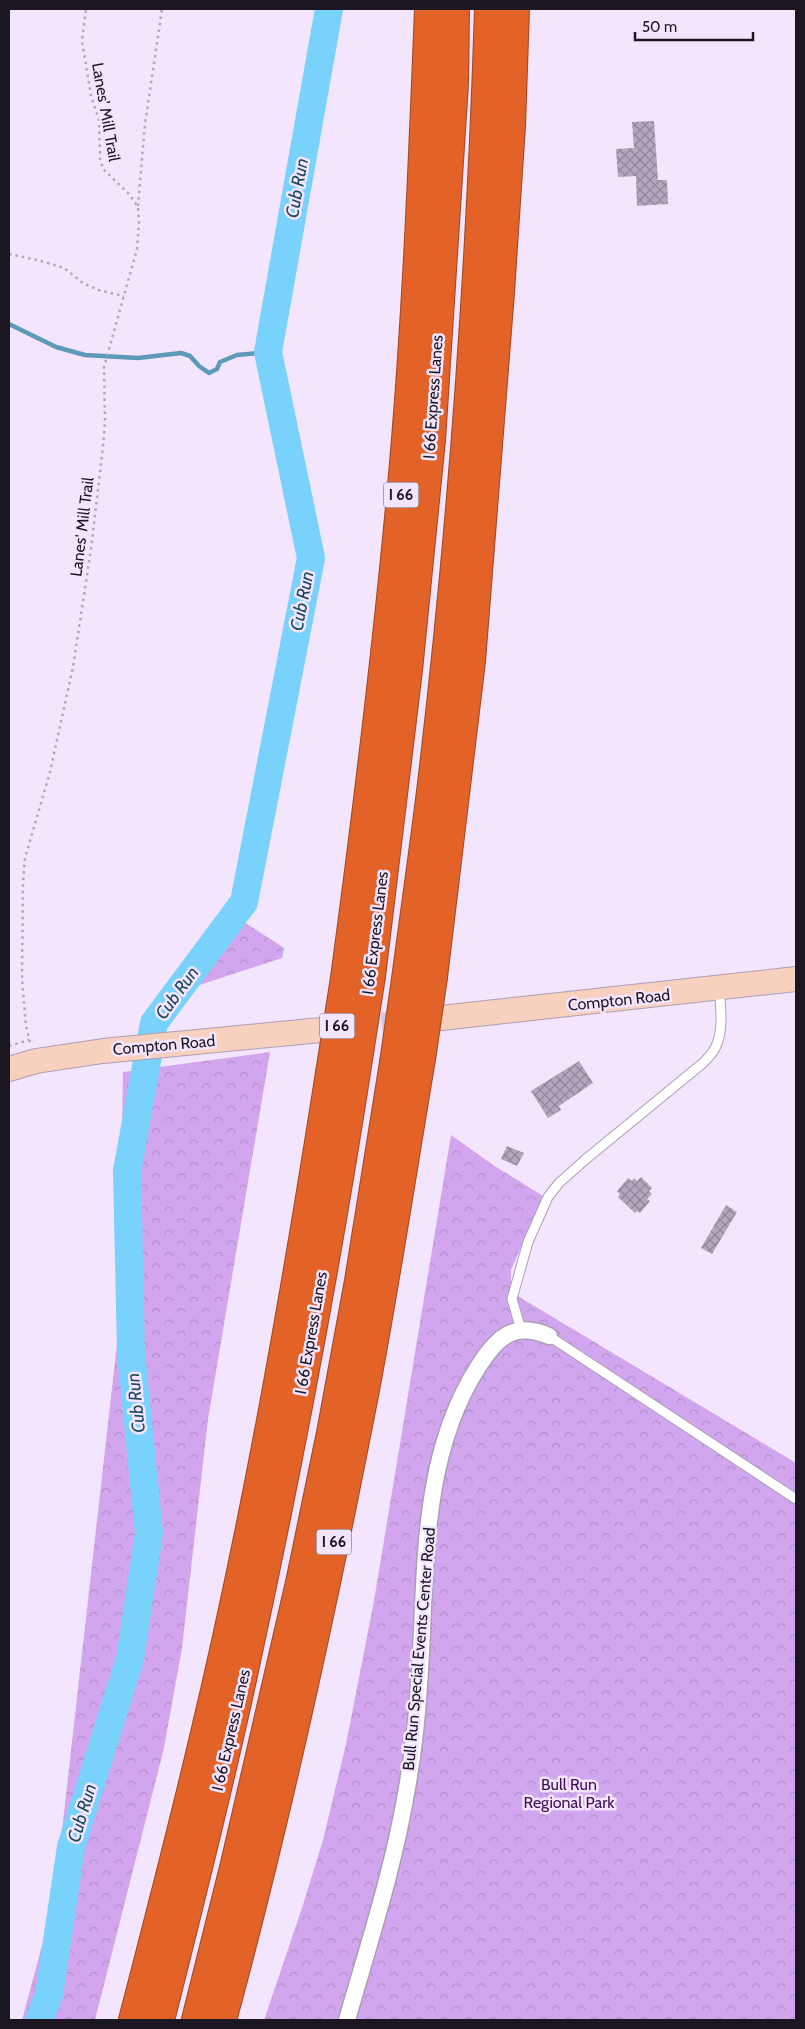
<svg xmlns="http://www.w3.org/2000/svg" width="805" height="2029" font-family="Cabin,sans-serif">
<defs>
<pattern id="forest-crowns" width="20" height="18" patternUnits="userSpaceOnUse" patternTransform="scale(1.25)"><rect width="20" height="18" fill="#d2a6ee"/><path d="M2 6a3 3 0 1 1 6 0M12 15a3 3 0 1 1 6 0" fill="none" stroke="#b48ecc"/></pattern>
<pattern id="building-cross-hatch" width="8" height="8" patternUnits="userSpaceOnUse" patternTransform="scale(1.25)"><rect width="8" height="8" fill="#b4a6be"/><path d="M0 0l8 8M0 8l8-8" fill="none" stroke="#92869a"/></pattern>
</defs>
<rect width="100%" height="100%" fill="#f4e5fe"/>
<path fill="url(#forest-crowns)" d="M227 911 284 948 282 958 184 990Z
M270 1052 208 1419 182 1648 164 1748 95 2020H22L54 1901 119 1326 123 1072Z
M451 1135 493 1165 543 1196 511 1270V1292L796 1463V2020H264L302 1908 323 1840 346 1744 374 1601Z"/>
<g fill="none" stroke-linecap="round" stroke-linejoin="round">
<path stroke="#5d9ab9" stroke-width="4.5" d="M9 324 56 347 85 355 138 358 181 353 190 356 199 366 209 373 217 369 220 362 237 355 268 352"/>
<path stroke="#79d2fb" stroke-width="28" d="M39 2020 49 1995 71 1847 130 1659 149 1533 131 1352 127 1171 154 1023 244 902 311 558 268 352 329 9"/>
</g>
<path fill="url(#building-cross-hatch)" d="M654 121 658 180H667L668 204 637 206 636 176 618 177 616 149 634 148 632 122Z
M579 1061 593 1083 559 1106 561 1110 548 1118 531 1091Z
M507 1146 524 1153 517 1166 501 1159Z
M641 1177 652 1188 649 1191 652 1194 647 1199 650 1201 640 1213 637 1211 635 1213 618 1197 620 1194 617 1191 628 1178 632 1181 634 1178 637 1181Z
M726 1205 737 1212 712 1254 701 1248Z"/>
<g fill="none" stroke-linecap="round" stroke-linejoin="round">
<path stroke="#d3c6dd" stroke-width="24" stroke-dasharray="24 12" stroke-linecap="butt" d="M346 1028 417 1021"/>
<g stroke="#ac9eb6" stroke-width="11">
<path id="lane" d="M521 1330 512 1299 528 1242 548 1197 559 1183 586 1159 703 1063C707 1059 711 1055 714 1050 724 1034 721 1008 719 989
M549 1336 796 1499"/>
</g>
<g stroke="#ac9eb6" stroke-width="19">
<path id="street" d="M347 2020C369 1943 394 1867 407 1788 413 1754 417 1720 419 1685 427 1578 418 1461 478 1367 497 1337 514 1321 549 1336"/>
</g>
<g stroke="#ac9eb6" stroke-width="26">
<path id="secondary" d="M441 1018 796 979
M9 1069 36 1061 103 1051 321 1030"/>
</g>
<g stroke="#9d4724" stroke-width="30">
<path id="highway" d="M371 976 408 670 431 440 454 84 455 9
M433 977 471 661 500 292 511 126 515 9
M345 978C368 807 389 635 404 463 417 312 423 160 429 9
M406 979C415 911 425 843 433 775 463 521 481 265 489 9
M133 2020C157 1928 181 1835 203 1742 256 1521 295 1297 330 1073
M160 2020C189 1904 219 1787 244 1670 287 1472 325 1272 356 1072
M196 2020 235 1864 300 1583 331 1433 359 1281 394 1063
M222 2020C278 1814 323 1605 364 1395 385 1284 402 1171 421 1059"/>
</g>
<path stroke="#b2a6bb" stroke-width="2.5" stroke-dasharray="2.5 4" stroke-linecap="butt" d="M138 206 145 124 162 9
M9 254 41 261 64 268 83 283 98 290 124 296
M30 1042 26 1026 22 978 23 882 25 858 50 772 73 667 91 549 103 447 105 422 104 367 137 249 139 223 138 207 129 194 103 169 100 159 99 120 91 96 82 41 86 9
M9 1046 29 1040"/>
<use href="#lane" stroke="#fff" stroke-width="9"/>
<use href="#street" stroke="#fff" stroke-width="16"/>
<use href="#secondary" stroke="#f7d0be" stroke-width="24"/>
<use href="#highway" stroke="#e36227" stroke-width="28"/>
<g stroke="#9d4724" stroke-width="30" stroke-linecap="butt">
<path id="highway-bridge" d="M421 1059 433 977
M394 1063 406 979
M356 1072 371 976
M330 1073 345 978"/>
</g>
<use href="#highway-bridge" stroke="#e36227" stroke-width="28"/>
</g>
<g text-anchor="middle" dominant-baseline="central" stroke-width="5" stroke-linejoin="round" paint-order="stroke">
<g fill="#f4e5fe" stroke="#5c5462" stroke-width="1">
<rect x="383.5" y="482.5" width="35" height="25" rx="4"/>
<rect x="319.5" y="1013.5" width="35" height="25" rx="4"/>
<rect x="316.5" y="1529.5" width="35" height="25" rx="4"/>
</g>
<g font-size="15" font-weight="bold" fill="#1b161f">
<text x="401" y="495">I 66</text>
<text x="337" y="1026">I 66</text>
<text x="334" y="1542">I 66</text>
</g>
<g font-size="16" fill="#1b161f" stroke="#f4e5fe">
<text transform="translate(106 112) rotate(80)">Lanes' Mill Trail</text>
<text transform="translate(433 397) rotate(-86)">I 66 Express Lanes</text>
<text transform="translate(82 527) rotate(-83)">Lanes' Mill Trail</text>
<text transform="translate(375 933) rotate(-83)">I 66 Express Lanes</text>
<text transform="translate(619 1000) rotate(-6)">Compton Road</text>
<text transform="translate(164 1045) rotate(-5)">Compton Road</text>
<text transform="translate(311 1333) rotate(-80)">I 66 Express Lanes</text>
<text transform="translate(419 1649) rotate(-85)">Bull Run Special Events Center Road</text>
<text transform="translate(231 1730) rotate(-77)">I 66 Express Lanes</text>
</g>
<g font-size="16" fill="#400c58" stroke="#f4e5fe">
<text x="569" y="1784">Bull Run<tspan x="569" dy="18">Regional Park</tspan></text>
</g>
<g font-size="18" font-style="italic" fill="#184a5f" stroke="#f4e5fe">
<text transform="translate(297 188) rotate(-80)">Cub Run</text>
<text transform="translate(302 601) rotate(-79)">Cub Run</text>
<text transform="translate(177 993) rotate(-54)">Cub Run</text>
<text transform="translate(136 1403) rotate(-96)">Cub Run</text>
<text transform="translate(82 1813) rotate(-73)">Cub Run</text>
</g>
</g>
<rect width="805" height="2029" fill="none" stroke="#1b161f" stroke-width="20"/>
<path d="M635 32v8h118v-8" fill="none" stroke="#1b161f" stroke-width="2.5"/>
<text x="642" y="32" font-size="15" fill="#1b161f" stroke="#f4e5fe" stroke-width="4" paint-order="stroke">50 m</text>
</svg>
